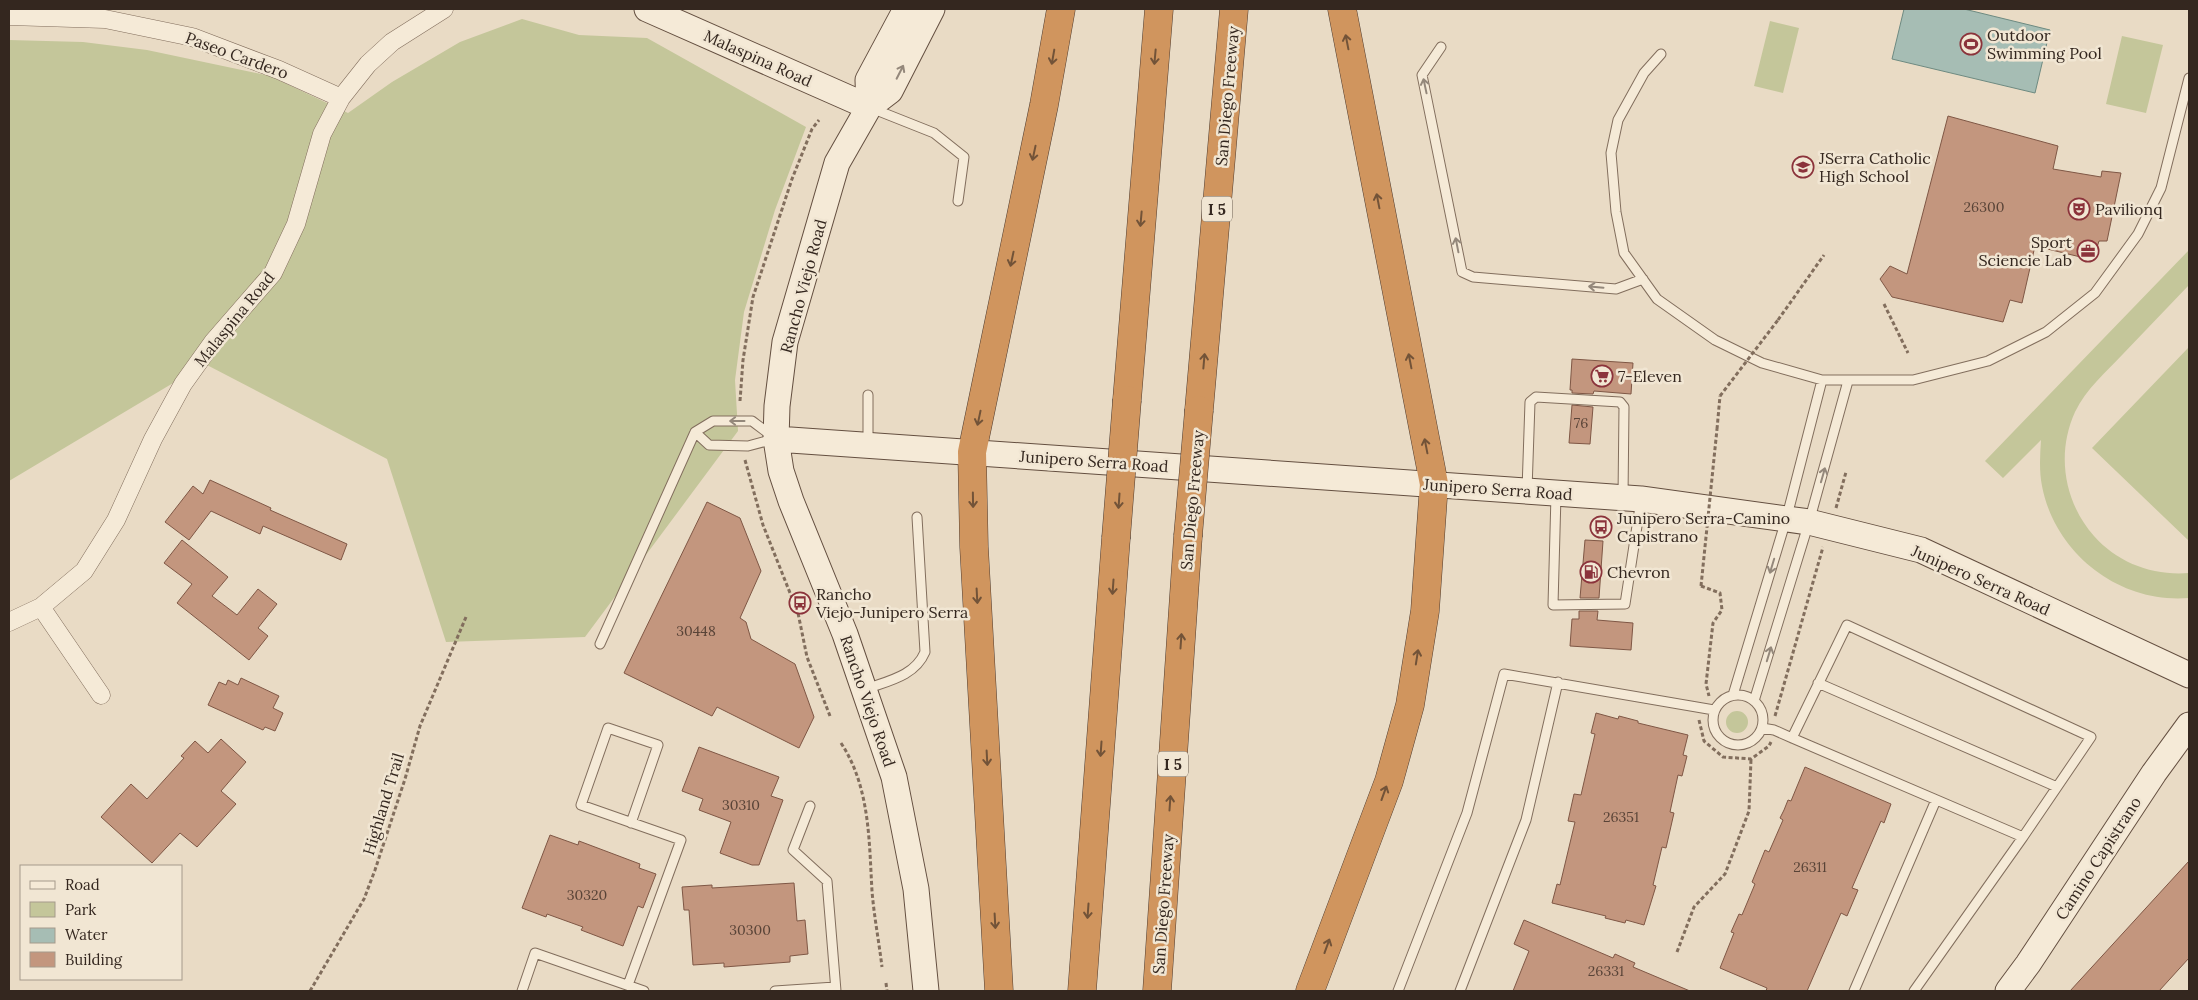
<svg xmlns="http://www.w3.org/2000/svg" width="2198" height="1000" font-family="Lora,serif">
<rect width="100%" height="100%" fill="#e9dbc5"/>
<path fill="#c4c69a" d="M522 19 579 35 647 38 806 127 775 210 744 312 735 380 738 431 585 637 446 642 387 459 205 364 9 481V40L83 42 147 50 270 76 348 113 392 82 460 42Z
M1770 21 1799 28 1783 93 1754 86Z
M2122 36 2163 45 2146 113 2106 104Z
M2189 250V285C2167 308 2145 331 2123 354 2106 372 2086 389 2075 412 2056 454 2064 502 2094 536 2118 563 2153 576 2189 573V598C2120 604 2055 554 2042 486 2039 471 2040 455 2041 440L2003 478 1985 461Z
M2189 347V541L2092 448Z
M1726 722a11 11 0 1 1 22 0a11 11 0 1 1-22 0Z"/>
<path fill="#a6bdb4" stroke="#6e8a81" d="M1904 9H1964L2050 30 2035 93 1892 59Z"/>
<path fill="#c3967e" stroke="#7f5745" d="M1948 116 2058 146 2053 169 2101 177 2102 171 2121 173 2107 241H2099L2093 260 2035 246 2022 303 2010 300 2003 322 1892 297 1880 279 1890 266 1907 274Z
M1572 359 1633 363 1631 394 1594 391 1593 394 1572 393V390H1570Z
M1572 405 1593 407 1590 444 1569 443Z
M210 480 271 508 270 510 347 544 341 560 263 526 260 534 211 511 189 540 165 522 193 486 203 494Z
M707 502 740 518 761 571 740 618 746 622 751 639 795 664 814 717 799 748 717 707 712 716 624 673Z
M182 540 228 577 212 596 237 615 258 589 277 604 258 628 268 636 249 660 177 603 192 584 164 563Z
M1585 540 1603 541 1599 598H1580Z
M1579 611H1598L1597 620 1633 623 1631 650 1570 646 1572 619H1579Z
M241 678 279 696 273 708 283 713 275 731 265 727 263 730 208 705 219 682 226 685 228 680 238 685Z
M1596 713 1618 719 1619 716 1638 721V723L1688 735 1683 755 1687 756 1682 776 1678 775 1670 812 1674 813 1666 848 1662 847 1653 885 1656 886 1644 925 1626 920 1625 923 1605 918 1606 916 1552 903 1557 884 1560 885 1575 822 1568 821 1574 794 1581 795 1595 734 1591 733Z
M221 739 246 762 221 791 236 804 197 847 180 833 152 863 101 817 131 784 147 799 184 758 181 756 195 741 208 753Z
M699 747 779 777 771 796 783 800 759 865H752L720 853 731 822 699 810 703 799 682 791Z
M1805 767 1891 804 1884 823 1881 821 1852 888 1858 890 1847 916 1841 913 1807 991H1766L1767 988 1720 968 1734 933 1731 932 1739 914 1742 915 1755 884 1752 882 1765 850 1769 852 1783 820 1780 818 1784 810 1788 800 1791 801Z
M550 835 578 845 579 841 640 864 639 868 656 874 643 908 638 906 623 946 581 930 583 927 547 914 546 917 522 908Z
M2189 861V958L2159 991H2070Z
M794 883 797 921 805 920 808 954 790 956V962L724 967V963L693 965 689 910H684L682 887 712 885V888Z
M1524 920 1613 958 1615 954 1635 963 1633 967 1690 991H1513L1529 951 1514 944Z"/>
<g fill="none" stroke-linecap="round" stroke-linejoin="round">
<g stroke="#826e5d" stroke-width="11">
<path id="lane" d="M1441 47 1422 75 1462 272 1473 277 1616 289 1643 279
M1661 54 1644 73 1618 120 1611 153 1616 212 1624 253 1657 299 1715 340 1762 363 1822 380H1913L1988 361 2046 332 2095 293 2138 234 2161 188 2189 78
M871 108 934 133 964 157 958 201
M868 395V445
M695 432 709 445 748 446 774 439
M1527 490 1530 402 1536 397 1620 402 1624 407 1623 497
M1556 495 1553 605 1625 604 1641 500
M600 644 695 432 713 421H752L772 436
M1818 683 2057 787
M866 689C888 681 915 676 925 652L917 517
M1733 695 1786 520 1822 380
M1713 720a25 25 0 1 1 50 0a25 25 0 1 1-50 0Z
M1754 701 1809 522 1848 381
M1762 728 1774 730 1792 738 2023 837 2091 737 1847 625 1792 738
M810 806 793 850 827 881 836 991
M628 985 681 840 581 805 608 728 658 745 631 823
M522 991 535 953 644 991
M775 991 835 987
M1398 991 1467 813 1504 674 1714 710
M1460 991 1526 820 1558 682
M1854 991 1936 800
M1914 991 2023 837"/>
</g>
<g stroke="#826e5d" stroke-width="19">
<path id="street" d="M9 16 105 19 192 37 279 70 341 98
M41 607 101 695
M9 622 41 607 84 571 116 520 153 439 183 384 213 342 273 273 296 224 322 134 341 98 368 64 392 42 444 9"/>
</g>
<g stroke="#644f40" stroke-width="27">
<path id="secondary" d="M647 9 869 107
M869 107 868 80 906 9
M776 439 1641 499 1809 522 1921 550 2189 675
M926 991 916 889 894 777 845 634 791 501 781 471 776 439 777 406 785 342 837 163 869 107 890 91 932 9
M2008 991 2028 964 2154 773 2189 725"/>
</g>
<g stroke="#503d31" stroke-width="29">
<path id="highway" d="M1127 400 1159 9
M1199 410 1234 9
M999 991 974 547 972 452 1044 105 1061 9
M1082 991 1116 538
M1157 991 1188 536
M1310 991 1389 781 1410 705 1425 611 1434 484 1342 9"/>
</g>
<path stroke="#826e5d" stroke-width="3" stroke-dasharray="4 2.5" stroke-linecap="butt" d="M1884 304 1908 353
M1778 320 1824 255
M740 401 743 360 753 297 792 179 812 129 819 120
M1717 429 1720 396
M745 460 763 525 798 613 807 657 830 716
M1836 508 1846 472
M1701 586 1720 593 1722 610 1713 623 1706 684 1709 696
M1775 716 1823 547
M1699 720 1704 741 1723 757 1751 759 1769 746 1771 742
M841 743C870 787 869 840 872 891 874 916 879 942 882 967
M1677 952 1694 907 1725 874 1749 811 1751 759
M886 983 887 991
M310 991 364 899 375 870 405 779 420 726 466 617"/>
<use href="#lane" stroke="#f5ead7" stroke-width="9"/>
<use href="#street" stroke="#f5ead7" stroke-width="18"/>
<use href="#secondary" stroke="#f5ead7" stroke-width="25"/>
<use href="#highway" stroke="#d0955e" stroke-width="28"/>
<g stroke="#503d31" stroke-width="29" stroke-linecap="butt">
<path id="highway-bridge" d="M1188 536 1199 410
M1116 538 1127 400"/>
</g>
<path stroke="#826e5d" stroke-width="3" stroke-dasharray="4 2.5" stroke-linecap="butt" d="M1720 396 1778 320
M1701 586 1717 429"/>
<use href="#highway-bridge" stroke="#d0955e" stroke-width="28"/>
</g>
<defs><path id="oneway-shaft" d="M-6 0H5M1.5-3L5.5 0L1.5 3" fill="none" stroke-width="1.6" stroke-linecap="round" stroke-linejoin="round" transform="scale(1.25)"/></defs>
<g stroke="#725338">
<use href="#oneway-shaft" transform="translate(1347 42) rotate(-101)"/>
<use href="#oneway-shaft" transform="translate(1053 57) rotate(100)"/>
<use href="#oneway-shaft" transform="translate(1155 57) rotate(95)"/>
<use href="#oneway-shaft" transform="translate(1034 153) rotate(102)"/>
<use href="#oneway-shaft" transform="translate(1378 201) rotate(-101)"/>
<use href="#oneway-shaft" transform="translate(1141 219) rotate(95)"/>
<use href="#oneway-shaft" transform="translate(1012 259) rotate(102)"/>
<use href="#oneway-shaft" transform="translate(1204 361) rotate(-85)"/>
<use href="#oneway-shaft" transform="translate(1410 361) rotate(-101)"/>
<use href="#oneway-shaft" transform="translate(979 418) rotate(102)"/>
<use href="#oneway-shaft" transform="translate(1426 446) rotate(-101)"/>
<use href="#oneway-shaft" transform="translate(973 500) rotate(89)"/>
<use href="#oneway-shaft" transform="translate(1119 501) rotate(94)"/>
<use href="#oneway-shaft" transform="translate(1113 587) rotate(94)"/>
<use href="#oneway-shaft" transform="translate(977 596) rotate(87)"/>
<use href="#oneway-shaft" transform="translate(1181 641) rotate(-86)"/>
<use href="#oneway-shaft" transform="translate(1417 657) rotate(-81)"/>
<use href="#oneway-shaft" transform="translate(1101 749) rotate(94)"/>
<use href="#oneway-shaft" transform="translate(987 758) rotate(87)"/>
<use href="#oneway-shaft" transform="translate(1384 793) rotate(-70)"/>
<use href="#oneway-shaft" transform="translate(1170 803) rotate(-86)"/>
<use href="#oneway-shaft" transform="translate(1088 911) rotate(94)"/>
<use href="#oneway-shaft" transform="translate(995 921) rotate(87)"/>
<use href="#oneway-shaft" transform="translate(1327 946) rotate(-70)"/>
</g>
<g stroke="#94887b">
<use href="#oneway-shaft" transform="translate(900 72) rotate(-63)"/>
<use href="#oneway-shaft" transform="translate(1425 86) rotate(-102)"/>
<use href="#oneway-shaft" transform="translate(1457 245) rotate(-101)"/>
<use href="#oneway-shaft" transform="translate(1596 287) rotate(-175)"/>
<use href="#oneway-shaft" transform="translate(737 421) rotate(180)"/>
<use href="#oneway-shaft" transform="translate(1823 475) rotate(-74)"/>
<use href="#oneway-shaft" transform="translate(1772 566) rotate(107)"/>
<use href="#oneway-shaft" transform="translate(1769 654) rotate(-73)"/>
</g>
<defs>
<g id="stadium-ring" transform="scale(1.125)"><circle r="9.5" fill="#f1e6d3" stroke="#8b333b" stroke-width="1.5"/><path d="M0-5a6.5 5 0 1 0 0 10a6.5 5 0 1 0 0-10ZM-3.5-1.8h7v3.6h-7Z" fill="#8b333b"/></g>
<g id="school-ring" transform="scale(1.125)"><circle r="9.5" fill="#f1e6d3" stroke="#8b333b" stroke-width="1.5"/><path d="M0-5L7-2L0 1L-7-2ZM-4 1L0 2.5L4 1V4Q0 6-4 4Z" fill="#8b333b"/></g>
<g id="theatre-ring" transform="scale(1.125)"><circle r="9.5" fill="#f1e6d3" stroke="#8b333b" stroke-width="1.5"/><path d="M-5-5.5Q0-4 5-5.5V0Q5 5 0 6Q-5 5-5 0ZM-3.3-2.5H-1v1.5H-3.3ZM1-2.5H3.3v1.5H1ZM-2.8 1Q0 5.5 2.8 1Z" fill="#8b333b"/></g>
<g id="office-ring" transform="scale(1.125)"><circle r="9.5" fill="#f1e6d3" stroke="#8b333b" stroke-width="1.5"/><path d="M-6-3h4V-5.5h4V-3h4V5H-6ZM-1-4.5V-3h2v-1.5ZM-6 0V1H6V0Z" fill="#8b333b"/></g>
<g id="supermarket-ring" transform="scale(1.125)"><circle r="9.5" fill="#f1e6d3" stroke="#8b333b" stroke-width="1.5"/><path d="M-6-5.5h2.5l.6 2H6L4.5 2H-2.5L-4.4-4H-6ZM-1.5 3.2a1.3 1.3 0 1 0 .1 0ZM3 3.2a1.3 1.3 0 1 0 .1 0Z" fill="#8b333b"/></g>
<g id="bus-ring" transform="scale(1.125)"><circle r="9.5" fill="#f1e6d3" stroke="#8b333b" stroke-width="1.5"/><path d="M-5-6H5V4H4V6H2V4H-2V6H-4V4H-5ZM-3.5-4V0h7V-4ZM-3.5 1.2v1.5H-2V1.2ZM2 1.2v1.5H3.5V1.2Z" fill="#8b333b"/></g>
<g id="fuel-ring" transform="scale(1.125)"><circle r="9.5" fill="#f1e6d3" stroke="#8b333b" stroke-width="1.5"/><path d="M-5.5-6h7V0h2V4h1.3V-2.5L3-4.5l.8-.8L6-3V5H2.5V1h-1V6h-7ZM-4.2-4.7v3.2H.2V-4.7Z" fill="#8b333b"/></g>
</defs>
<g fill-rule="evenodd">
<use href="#stadium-ring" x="1971" y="44"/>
<use href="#school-ring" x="1803" y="167"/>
<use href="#theatre-ring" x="2079" y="209"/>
<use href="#office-ring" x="2088" y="251"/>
<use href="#supermarket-ring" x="1602" y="376"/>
<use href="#bus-ring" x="1601" y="527"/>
<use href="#fuel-ring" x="1591" y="572"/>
<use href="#bus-ring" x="800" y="603"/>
</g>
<g text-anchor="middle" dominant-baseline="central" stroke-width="5" stroke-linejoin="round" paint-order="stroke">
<g font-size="14" fill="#584337">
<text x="1984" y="207">26300</text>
<text x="1581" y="423">76</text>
<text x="696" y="631">30448</text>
<text x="741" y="805">30310</text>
<text x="1621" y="817">26351</text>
<text x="1810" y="867">26311</text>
<text x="587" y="895">30320</text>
<text x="750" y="930">30300</text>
<text x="1606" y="971">26331</text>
</g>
<g fill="#f1e6d3" stroke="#6d6055" stroke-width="1">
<rect x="1202" y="196.5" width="30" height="25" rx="4"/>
<rect x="1158" y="751.5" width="30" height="25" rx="4"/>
</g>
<g font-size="15" font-weight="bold" fill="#34271f">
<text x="1217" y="209">I 5</text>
<text x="1173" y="764">I 5</text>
</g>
<g font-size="16" fill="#34271f" stroke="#f1e6d3" text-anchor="start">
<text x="1987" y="35">Outdoor<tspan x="1987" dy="18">Swimming Pool</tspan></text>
<text x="1819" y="158">JSerra Catholic<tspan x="1819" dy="18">High School</tspan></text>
<text x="2095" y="209">Pavilionq</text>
<text x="2072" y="242" text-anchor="end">Sport<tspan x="2072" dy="18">Sciencie Lab</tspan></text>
<text x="1618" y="376">7-Eleven</text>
<text x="1617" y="518">Junipero Serra-Camino<tspan x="1617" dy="18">Capistrano</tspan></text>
<text x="1607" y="572">Chevron</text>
<text x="816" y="594">Rancho<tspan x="816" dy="18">Viejo-Junipero Serra</tspan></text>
</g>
<g font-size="16" fill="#34271f" stroke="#f1e6d3">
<text transform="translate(237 55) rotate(20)">Paseo Cardero</text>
<text transform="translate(758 58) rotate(24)">Malaspina Road</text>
<text transform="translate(1227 96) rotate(-85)">San Diego Freeway</text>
<text transform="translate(803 286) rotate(-75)">Rancho Viejo Road</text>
<text transform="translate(234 319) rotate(-51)">Malaspina Road</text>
<text transform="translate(1094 461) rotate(4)">Junipero Serra Road</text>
<text transform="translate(1498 489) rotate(4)">Junipero Serra Road</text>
<text transform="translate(1192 500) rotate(-85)">San Diego Freeway</text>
<text transform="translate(1981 580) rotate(24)">Junipero Serra Road</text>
<text transform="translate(868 701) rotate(71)">Rancho Viejo Road</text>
<text transform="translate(383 804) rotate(-73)">Highland Trail</text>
<text transform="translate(2098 858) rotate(-57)">Camino Capistrano</text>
<text transform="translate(1163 904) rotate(-86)">San Diego Freeway</text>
</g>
</g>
<rect width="2198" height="1000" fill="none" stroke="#34271f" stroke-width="20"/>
<rect x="20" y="865" width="162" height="115" fill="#f1e6d3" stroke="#a59a8b"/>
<rect x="30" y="881" width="25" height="8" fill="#f5ead7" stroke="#a59a8b"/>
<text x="65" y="890" font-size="15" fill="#34271f">Road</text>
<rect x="30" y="902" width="25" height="15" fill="#c4c69a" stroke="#a59a8b"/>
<text x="65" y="915" font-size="15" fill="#34271f">Park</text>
<rect x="30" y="928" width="25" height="15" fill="#a6bdb4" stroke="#a59a8b"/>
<text x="65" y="940" font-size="15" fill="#34271f">Water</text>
<rect x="30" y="952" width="25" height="15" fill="#c3967e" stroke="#a59a8b"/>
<text x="65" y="965" font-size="15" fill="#34271f">Building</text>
</svg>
